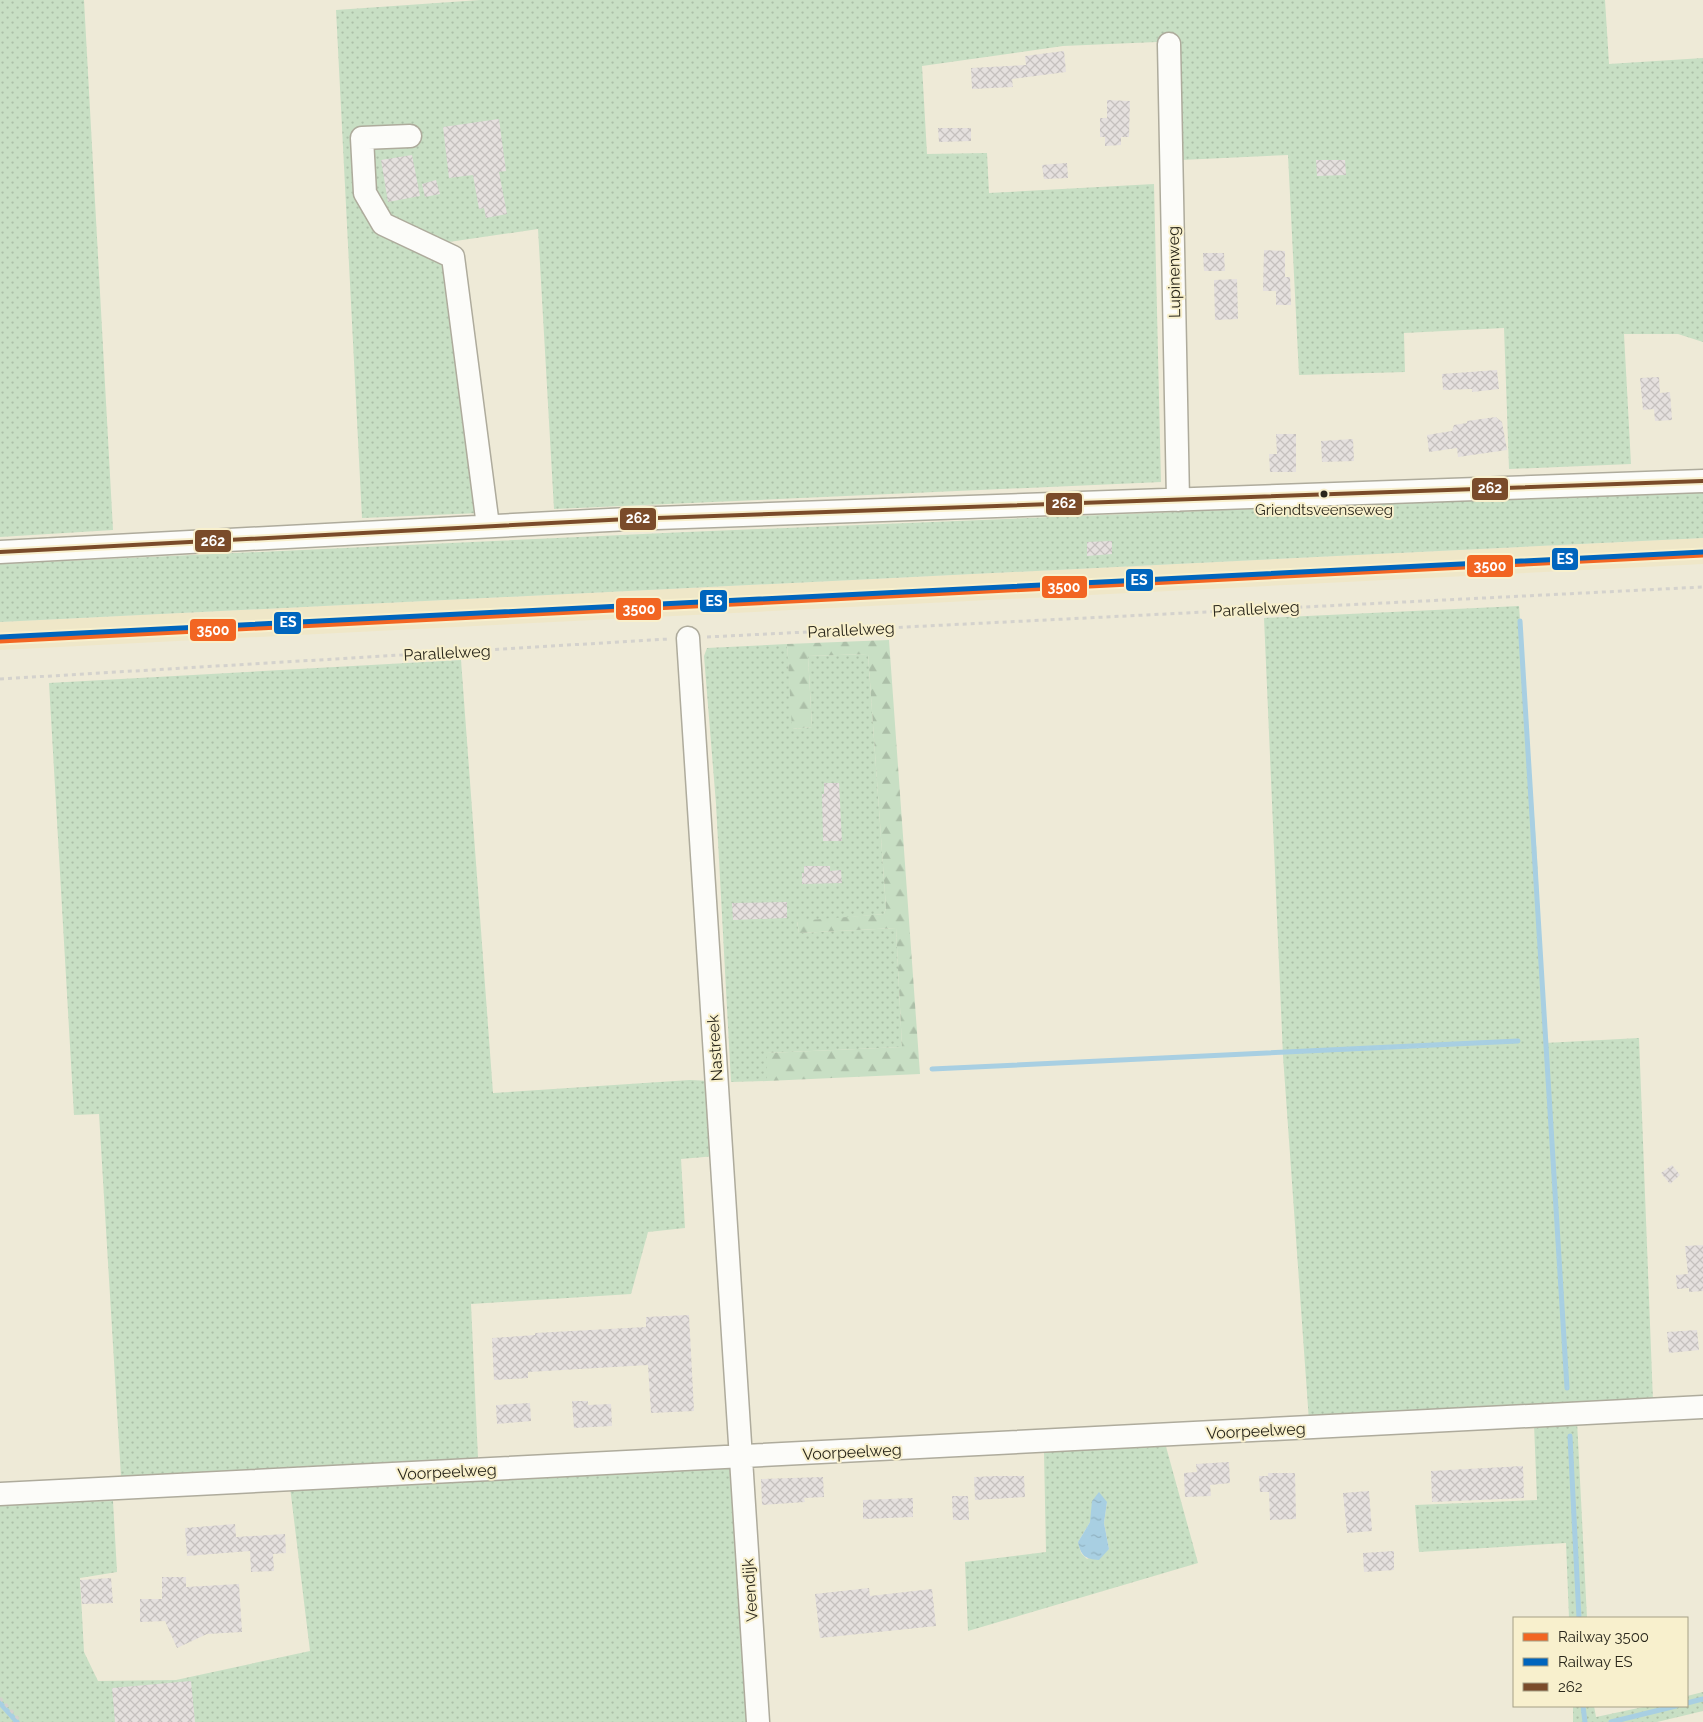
<svg xmlns="http://www.w3.org/2000/svg" width="1703" height="1722" font-family="Raleway,sans-serif">
<defs>
<pattern id="grass-dots" width="8" height="8" patternUnits="userSpaceOnUse" patternTransform="scale(1.25)"><rect width="8" height="8" fill="#c8dfc4"/><path d="M2 2h.1M6 6h.1" fill="none" stroke="#acbfa8" stroke-width="1.8" stroke-linecap="round"/></pattern>
<pattern id="forest-firs" width="22" height="20" patternUnits="userSpaceOnUse" patternTransform="scale(1.25)"><rect width="22" height="20" fill="#c8dfc4"/><path d="M5 1l3.5 6h-7zM16 11l3.5 6h-7z" fill="#acbfa8"/></pattern>
<pattern id="water-ripples" width="26" height="14" patternUnits="userSpaceOnUse" patternTransform="scale(1.25)"><rect width="26" height="14" fill="#a8cfe2"/><path d="M2 4q2-2 4 0t4 0M15 11q2-2 4 0t4 0" fill="none" stroke="#91b2c1"/></pattern>
<pattern id="building-cross-hatch" width="8" height="8" patternUnits="userSpaceOnUse" patternTransform="scale(1.25)"><rect width="8" height="8" fill="#e5e0de"/><path d="M0 0l8 8M0 8l8-8" fill="none" stroke="#c5c0be"/></pattern>
</defs>
<rect width="100%" height="100%" fill="#eeead7"/>
<path fill="#efe7c8" d="M1703 538V564L0 650V622Z"/>
<path fill="url(#grass-dots)" fill-rule="evenodd" d="M0 0H84L113 530 0 537Z
M480 0H1605L1609 64 1703 58V342L1678 334H1624L1631 464 1509 469 1504 328 1404 333 1405 372 1299 375 1288 155 1181 160 1180 41 1063 46 922 66 927 154 987 153 989 193 1154 184 1161 482 554 509 538 229 442 243 480 513 362 518 336 10Z
M1703 489V538L0 622V564L687 532 1226 510 1254 506Z
M1519 606 1537 858 1545 1043 1639 1038 1653 1402 1309 1421 1283 1056 1264 618Z
M787 644 793 729 812 727 808 656 868 654 886 908 884 914 797 922 799 933 896 928 902 1047 767 1053V1081L731 1082 716 804 704 656 707 648Z
M461 660 493 1093 690 1080 711 1081 716 1156 681 1159 685 1228 648 1232 631 1294 471 1304 478 1458 121 1477 99 1114 74 1115 49 683Z
M1577 1421 1587 1618H1569L1566 1543 1419 1552 1415 1505 1537 1500 1534 1424Z
M1165 1443 1198 1563 968 1631 965 1562 1046 1552 1044 1452ZM1107 1502 1104 1523 1109 1549 1087 1559 1081 1553 1078 1542 1090 1522Z
M730 1465 749 1722H0V1504L113 1501 117 1572 80 1578 84 1652 98 1681 176 1680 310 1651 290 1487Z
M1703 1692V1711L1657 1722H1573V1706H1594L1596 1717 1648 1706H1687V1696Z"/>
<path fill="url(#forest-firs)" d="M889 640 920 1074 767 1081V1053L902 1047 896 928 799 933 797 921 884 914 886 908 868 654 808 656 812 727 792 729 787 644Z"/>
<path fill="url(#water-ripples)" d="M1099 1492 1107 1502 1104 1523 1109 1549 1099 1560C1085 1559 1081 1556 1078 1542L1090 1522 1092 1501Z"/>
<g fill="none" stroke-linecap="round" stroke-linejoin="round">
<path stroke="#a8cfe2" stroke-width="5" d="M1520 621 1567 1388
M932 1069 1518 1041
M1570 1436 1579 1618
M0 1703 17 1722
M1687 1703 1703 1699
M1583 1706 1585 1722
M1611 1722 1676 1706"/>
</g>
<path fill="url(#building-cross-hatch)" d="M1064 51 1066 72 1012 79 1013 87 972 89 971 68 1026 65 1025 56Z
M1107 100 1130 101 1129 137H1121V145L1105 146V137H1100V118H1107Z
M499 119 506 171 499 172 507 214 486 218 484 208 479 209 473 175 449 178 443 127Z
M938 128H971V141L939 142Z
M412 155 420 196 388 202 381 160Z
M1316 160H1345L1346 175 1317 176Z
M1067 163 1068 178 1044 179 1042 165Z
M436 180 440 194 425 197 422 184Z
M1264 250 1285 251V277H1290L1291 305H1276V291H1263Z
M1203 253H1224L1225 271H1204Z
M1237 279 1238 319 1215 320 1214 280Z
M1497 370 1499 389 1472 392V389L1443 390 1442 374Z
M1659 377 1660 393 1670 392 1672 420 1655 421 1654 409 1643 410 1640 378Z
M1496 417 1502 422 1507 450 1458 457 1457 448 1429 452 1427 435 1452 431 1454 425 1467 423V421Z
M1276 434H1296V472H1270L1269 454H1277Z
M1353 439 1354 461 1322 462 1321 441Z
M1112 541V554L1087 556V542Z
M824 783H839L842 841H823L822 794H824Z
M804 866H830V871L841 870 842 883 802 884V873H804Z
M787 902V918L733 920 732 903Z
M1672 1165 1680 1175 1670 1184 1661 1173Z
M1703 1245V1291L1689 1292V1288L1677 1289 1676 1275 1688 1274 1685 1246Z
M689 1315 694 1411 651 1413 648 1365 528 1372V1378L494 1380 492 1338 535 1335V1333L646 1327V1317Z
M1697 1330 1699 1350 1669 1353 1667 1332Z
M572 1401H588V1405L611 1404 612 1426 574 1428Z
M530 1403 531 1421 497 1424 496 1405Z
M1229 1462 1230 1483 1210 1485 1211 1496 1185 1497 1184 1473 1197 1472 1196 1464Z
M1523 1466 1524 1498 1432 1502 1431 1471Z
M1268 1473H1295L1296 1519 1270 1520 1269 1492H1260L1259 1476H1268Z
M997 1476H1024L1025 1497 975 1500 974 1477Z
M823 1477 824 1497 804 1498 805 1502 762 1505 761 1479Z
M1369 1491 1372 1531 1347 1533 1343 1493Z
M952 1496H968L969 1520H953Z
M913 1498V1517L863 1519V1500Z
M235 1524 236 1537 285 1534 286 1553 273 1554 274 1571 251 1572 250 1551 187 1556 185 1528Z
M1394 1551V1570L1364 1572 1363 1553Z
M162 1577H186V1587L239 1584 242 1632 207 1634 177 1648 165 1621 140 1622V1599H162Z
M111 1578 113 1603 82 1604 80 1580Z
M869 1588 870 1596 932 1589 936 1626 820 1638 815 1594Z
M191 1681 195 1722H115L112 1688Z"/>
<g fill="none" stroke-linecap="round" stroke-linejoin="round">
<g stroke="#aeab9c" stroke-width="25">
<path id="minor" d="M1169 44 1178 500
M410 136 362 138 365 193 383 224 453 257 488 526
M0 552 628 519 1703 481
M688 638 758 1722
M0 1494 1703 1407"/>
</g>
<path stroke="#d4d2cd" stroke-width="3" stroke-dasharray="4 4" stroke-linecap="butt" d="M707 637 1703 587
M0 679 669 639
M0 1698 21 1722"/>
<use href="#minor" stroke="#fcfcf9" stroke-width="22"/>
<g stroke="#f8f0cd" stroke-width="8">
<path id="bus-1" d="M0 552 628 519 1703 481"/>
</g>
<use href="#bus-1" stroke="#7a4b2a" stroke-width="4"/>
<g stroke="#f8f0cd" stroke-width="9">
<path id="rail-1" d="M0 641 1703 555"/>
</g>
<g stroke="#f8f0cd" stroke-width="9">
<path id="rail-2" d="M0 637 1703 552"/>
</g>
<use href="#rail-1" stroke="#f26522" stroke-width="5"/>
<use href="#rail-2" stroke="#0065bd" stroke-width="5"/>
</g>
<circle fill="#2a271b" stroke="#f8f0cd" stroke-width="2" cx="1324" cy="494" r="4.5"/>
<g text-anchor="middle" dominant-baseline="central" stroke-width="4" stroke-linejoin="round" paint-order="stroke">
<g font-size="15" fill="#2a271b" stroke="#f8f0cd">
<text x="1324" y="510">Griendtsveenseweg</text>
</g>
<g font-size="16" fill="#2a271b" stroke="#f8f0cd">
<text transform="translate(1174 272) rotate(-91)">Lupinenweg</text>
<text transform="translate(1256 609) rotate(-3)">Parallelweg</text>
<text transform="translate(851 630) rotate(-3)">Parallelweg</text>
<text transform="translate(447 653) rotate(-3)">Parallelweg</text>
<text transform="translate(715 1048) rotate(-94)">Nastreek</text>
<text transform="translate(1256 1431) rotate(-3)">Voorpeelweg</text>
<text transform="translate(852 1452) rotate(-3)">Voorpeelweg</text>
<text transform="translate(447 1472) rotate(-3)">Voorpeelweg</text>
<text transform="translate(750 1590) rotate(-94)">Veendijk</text>
</g>
</g>
<g stroke="#f8f0cd" stroke-width="2">
<rect x="1471" y="477" width="38" height="24" rx="5" fill="#7a4b2a"/>
<rect x="1045" y="492" width="38" height="24" rx="5" fill="#7a4b2a"/>
<rect x="619" y="507" width="38" height="24" rx="5" fill="#7a4b2a"/>
<rect x="194" y="529" width="38" height="24" rx="5" fill="#7a4b2a"/>
<rect x="1551" y="547" width="28" height="24" rx="5" fill="#0065bd"/>
<rect x="1466" y="554" width="48" height="24" rx="5" fill="#f26522"/>
<rect x="1125" y="568" width="29" height="24" rx="5" fill="#0065bd"/>
<rect x="1041" y="575" width="47" height="24" rx="5" fill="#f26522"/>
<rect x="699" y="589" width="29" height="24" rx="5" fill="#0065bd"/>
<rect x="615" y="597" width="47" height="24" rx="5" fill="#f26522"/>
<rect x="273" y="611" width="29" height="24" rx="5" fill="#0065bd"/>
<rect x="189" y="618" width="48" height="24" rx="5" fill="#f26522"/>
</g>
<g font-size="14" text-anchor="middle" font-weight="bold" fill="#fff">
<text x="1490" y="493">262</text>
<text x="1064" y="508">262</text>
<text x="638" y="523">262</text>
<text x="213" y="546">262</text>
<text x="1565" y="564">ES</text>
<text x="1490" y="571">3500</text>
<text x="1139" y="585">ES</text>
<text x="1064" y="592">3500</text>
<text x="714" y="606">ES</text>
<text x="639" y="614">3500</text>
<text x="288" y="627">ES</text>
<text x="213" y="635">3500</text>
</g>
<rect x="1513" y="1617" width="175" height="90" fill="#f8f0cd" stroke="#a6a086"/>
<rect x="1523" y="1633" width="25" height="8" fill="#f26522" stroke="#a6a086"/>
<text x="1558" y="1642" font-size="15" fill="#2a271b">Railway 3500</text>
<rect x="1523" y="1658" width="25" height="8" fill="#0065bd" stroke="#a6a086"/>
<text x="1558" y="1667" font-size="15" fill="#2a271b">Railway ES</text>
<rect x="1523" y="1683" width="25" height="8" fill="#7a4b2a" stroke="#a6a086"/>
<text x="1558" y="1692" font-size="15" fill="#2a271b">262</text>
</svg>
